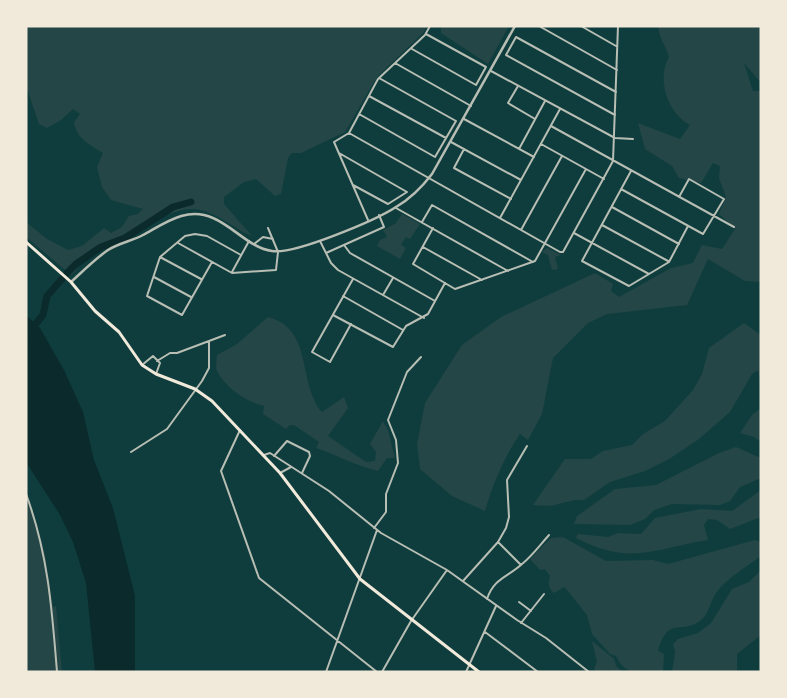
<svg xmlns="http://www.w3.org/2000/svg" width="787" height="698" font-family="Spectral,serif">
<rect width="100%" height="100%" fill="#0f3d3e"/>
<path fill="#244646" d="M26 26H427L423 33 377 77 345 132 301 153H292L288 158 281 194 275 196 256 179 244 182 224 197V204L252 236C232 228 216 211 194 209 170 207 102 244 84 261 79 265 76 271 71 275L26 237V222L47 239 68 250 82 246 104 228 111 233 122 227 129 216 138 214 143 209 111 200 102 187 97 167 103 153C90 145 76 138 74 122L80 114 73 109 61 120 47 128 39 124 26 86Z
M441 26H509L488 64 441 33Z
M658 26H761V83L744 63 753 91H761V282L745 281 708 259 687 305 607 314 588 323 553 358 542 414 528 440 520 434C504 457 493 484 485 511L452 496 420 469 417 444 425 403 462 345 501 317 595 273 613 284 611 291 619 297 671 268 693 263 702 245 722 249 735 229 719 214 726 197 719 178 720 166 713 163 701 183 679 178 672 166 645 149 638 123 680 139 690 125C668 114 656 79 669 57 666 46 659 38 658 26Z
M402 214 420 224 410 239 406 237 401 245 406 248 400 259 377 246 380 240 387 237 383 230 396 223Z
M547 248 561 255 555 257 558 269 552 270 548 255 542 252Z
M268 317C314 329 297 383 322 412L344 397 348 408 328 436 366 462 375 461 376 452 370 444 383 421 388 430 395 458H387L378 471C356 466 337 455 316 448L319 442 294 425H290L286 429 263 414 264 406C246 402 225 387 217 371 215 366 217 360 217 355L237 344Z
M744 323 761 335V386L758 370 752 374 730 412 699 439 669 459 645 471 610 482 584 500H575L550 506 533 505 565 459H591L603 451 632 445 643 434 665 421 693 390 702 374 709 348Z
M761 408V442L754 437 740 433 752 415Z
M736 447 761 458V478L740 487 730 501 720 505 672 504 654 510 645 519 630 525 574 524 577 516 615 489 656 485 719 453Z
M26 489 45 554 53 607 56 606 62 672H26Z
M761 490V517L730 529 717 520 708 519 704 525 708 540C652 549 631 566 576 538L578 534 608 537 618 533 641 534 655 518 701 509 732 511Z
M563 537 606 561 653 560 668 564 755 540 761 542V556C746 567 726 579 716 593 710 602 709 614 701 620 681 636 669 614 658 651L664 654 663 672C642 672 626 678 616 656L610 654 592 634 587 615 567 590 564 587 554 593C548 588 548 583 550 576L545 569 540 570 530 559 551 538Z
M761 570V635L737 654V672H672L675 652 673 644 678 639 698 633 711 623 732 589 749 582Z
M592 641 614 659 616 666 623 672H597L594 669 597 662Z"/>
<path fill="#0a2a2b" d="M26 315 40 328 64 370 83 412 94 460 113 508 135 596V672H95L86 583 73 542 60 515 26 462Z"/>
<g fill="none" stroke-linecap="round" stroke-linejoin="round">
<path stroke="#0a2a2b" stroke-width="7" d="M67 273 76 264 101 247 125 238 173 207 191 202
M26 336 43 315 47 296 62 279"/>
<path stroke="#b8beb3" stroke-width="2" d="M430 26 425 35 378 79 349 133 560 252H563L613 161 618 26
M539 26 617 70
M581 26 616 46
M412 49 476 85 486 67 426 34
M395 63 471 106
M491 71 615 138 633 139
M518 86 508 103 535 119
M369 96 446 138
M359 114 435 157 456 121 379 78
M615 115 506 55 516 37 616 92
M464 119 534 157
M551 126 734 227
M349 133 334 142 368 220
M451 142 521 180
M541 144 604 179
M464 149 454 168 511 199
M519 149 545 101
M339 153 407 192 388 204 353 185
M631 171 582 261 629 286 669 262 688 226
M621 189 703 234 724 199 689 179 679 197
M612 207 679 244
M396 208 508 271
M500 218 560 109
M422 222 432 205 533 262
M602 225 668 261
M433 228 413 264 455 289 535 261 586 169
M521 230 562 156
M574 233 649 274
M320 241 331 263 338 270 424 318
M178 243 232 273 276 270 278 252 268 228
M254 244 263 237 273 239
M344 245 350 253 435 301
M423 247 482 280
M326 253 384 227 379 215
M160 257 201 279
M212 262 182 315 147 296 160 257 185 236 195 234 207 236 241 255
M232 272 249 241
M154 277 191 297
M383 295 393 278
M343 296 403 330
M333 315 393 347 406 326 428 314 445 283
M351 324 330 362 312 352 353 279
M157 361 170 353H177L225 335
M142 365 153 356 160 363 156 374
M240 430 221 471 259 578 377 672
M131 452 167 429 202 381 209 368V342
M264 455 270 453 329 491 381 533 447 570 517 620 546 638 589 672
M274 456 287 441 309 452 310 456 302 473
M280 473 291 467
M26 494C48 553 52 609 57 672
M374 528 386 512V494L398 463 396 440 388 420 407 372 421 357
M498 542 521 565
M463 581 498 542 506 528 509 517 507 480 527 446
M487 599C494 578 508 577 522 564 532 556 540 545 549 535
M519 602 531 611
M521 623 544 594
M485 632 538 672
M326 672 377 530
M382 672 411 621 447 570
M466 672 496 606"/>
<path stroke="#b8beb3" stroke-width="2.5" d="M71 282C83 271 95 259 108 250 119 243 132 241 143 235 165 223 187 206 213 218 234 227 250 248 272 251 294 255 376 220 396 207 410 199 422 187 432 174L515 26"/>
<path stroke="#f1e9da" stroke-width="3" d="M26 242 71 282 95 311 119 332 142 365 156 374 195 389 212 401 280 473 360 579 479 672"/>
</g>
<rect width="787" height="698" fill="none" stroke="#f1e9da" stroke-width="55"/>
</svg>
